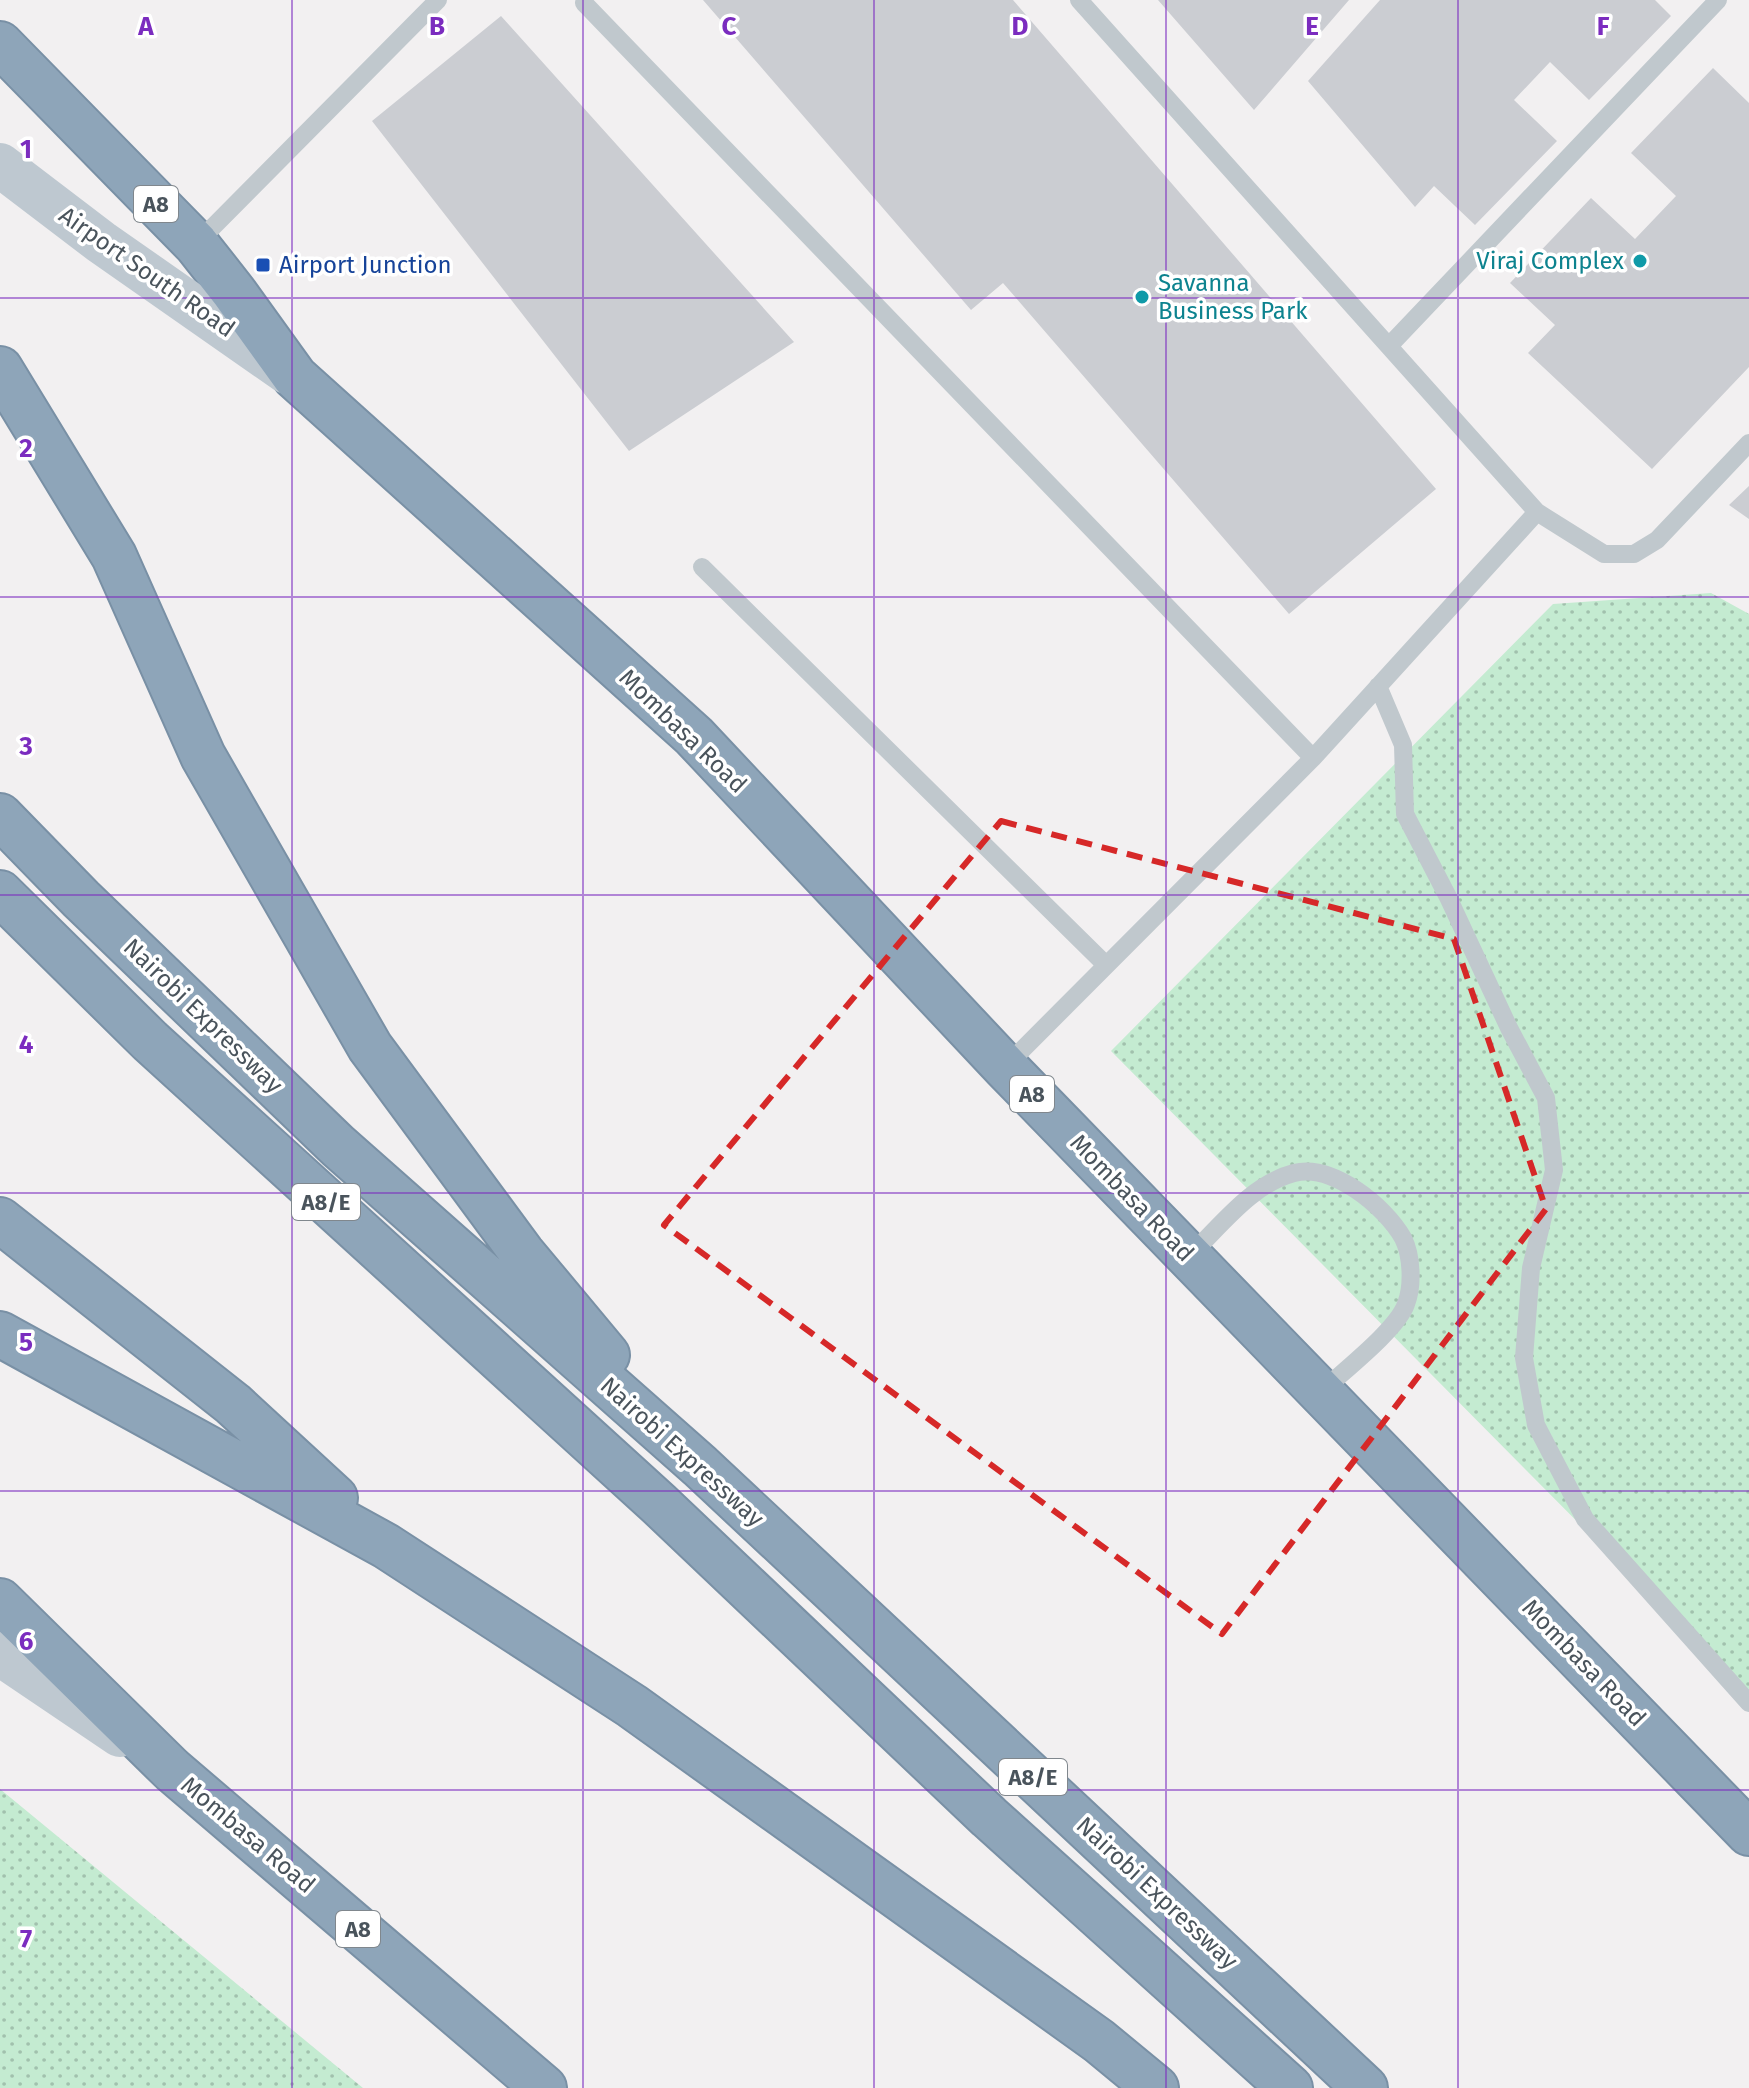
<svg xmlns="http://www.w3.org/2000/svg" width="1749" height="2088" font-family="'Fira Sans',sans-serif">
<defs>
<pattern id="grass-dots" width="8" height="8" patternUnits="userSpaceOnUse" patternTransform="scale(2)"><rect width="8" height="8" fill="#c4ebd1"/><path d="M2 2h.1M6 6h.1" fill="none" stroke="#a1c1ad" stroke-width="1.8" stroke-linecap="round"/></pattern>
</defs>
<rect width="100%" height="100%" fill="#f2f0f1"/>
<path fill="url(#grass-dots)" d="M1711 593 1749 614V1695L1111 1051 1553 604Z
M0 1789 363 2088H0Z"/>
<path fill="#cbcdd2" d="M703 0H1013L1436 489 1289 614 1003 283 971 310Z
M1158 0H1349L1254 110Z
M1380 0H1655L1671 16 1589 100 1550 62 1514 100 1557 141 1475 225 1434 186 1415 207 1308 81Z
M501 16 794 342 629 451 372 121Z
M1713 68 1749 103V367L1652 469 1528 353 1555 325 1510 283 1591 198 1635 239 1676 196 1631 153Z
M1749 486V519L1729 505Z"/>
<g fill="none" stroke-linecap="round" stroke-linejoin="round">
<g stroke="#7990a5" stroke-width="48">
<path id="highway" d="M0 44 196 244 233 291 295 377 694 736 1005 1067 1749 1833
M0 369 114 556 203 756 370 1047 522 1253 607 1355
M0 816 81 899 338 1146 700 1466 1365 2088
M0 893 150 1041 659 1504 989 1817 1290 2088
M0 1220 233 1404 335 1498
M0 1334 386 1546 632 1706 1099 2041 1156 2088
M0 1601 172 1770 544 2088"/>
</g>
<path stroke="#c0c8cd" stroke-width="18" d="M584 3 1313 758
M196 244 438 0
M1389 346 1718 0
M1537 512 1604 554H1634L1657 540 1749 443
M702 567 1106 965
M1378 686 1403 745 1405 814 1448 897 1509 1028 1546 1098 1554 1170 1531 1268 1524 1358 1536 1425 1585 1519 1749 1703
M1005 1067 1313 758 1537 512 1079 0
M1189 1256C1220 1227 1251 1184 1294 1173 1332 1163 1385 1206 1403 1238 1412 1256 1413 1286 1406 1304 1397 1330 1342 1372 1321 1392"/>
<path stroke="#bec8d0" stroke-width="44" d="M0 165 101 242 287 372
M0 1654 120 1735"/>
<use href="#highway" stroke="#8ea5b9" stroke-width="44"/>
</g>
<path fill="none" stroke="#d62828" stroke-width="6" stroke-dasharray="16 10" stroke-linejoin="round" d="M1001 821 1454 939 1546 1209 1222 1634 664 1225Z"/>
<path fill="none" stroke="#7b2cbf" stroke-width="2" stroke-opacity="0.55" d="M292 0V2088M583 0V2088M874 0V2088M1166 0V2088M1458 0V2088M0 298H1749M0 597H1749M0 895H1749M0 1193H1749M0 1491H1749M0 1790H1749"/>
<g fill="#0f9aa8" stroke="#fff" stroke-width="3">
<circle cx="1640" cy="261" r="8"/>
<circle cx="1142" cy="297" r="8"/>
</g>
<rect fill="#1a4fb4" stroke="#fff" stroke-width="3" x="255" y="257" width="16" height="16" rx="4"/>
<g text-anchor="middle" dominant-baseline="central" stroke-width="7" stroke-linejoin="round" paint-order="stroke">
<g fill="#fff" stroke="#80878d" stroke-width="2">
<rect x="134" y="186" width="44" height="36" rx="6"/>
<rect x="1010" y="1076" width="44" height="36" rx="6"/>
<rect x="292" y="1184" width="68" height="36" rx="6"/>
<rect x="999" y="1759" width="68" height="36" rx="6"/>
<rect x="336" y="1911" width="44" height="36" rx="6"/>
</g>
<g font-size="22" font-weight="bold" fill="#4a545c">
<text x="156" y="204">A8</text>
<text x="1032" y="1094">A8</text>
<text x="326" y="1202">A8/E</text>
<text x="1033" y="1777">A8/E</text>
<text x="358" y="1929">A8</text>
</g>
<g font-size="24" fill="#0d838f" stroke="#fff" text-anchor="end">
<text x="1624" y="261">Viraj Complex</text>
<text x="1158" y="283" text-anchor="start">Savanna<tspan x="1158" dy="28">Business Park</tspan></text>
</g>
<g font-size="24" fill="#164399" stroke="#fff" text-anchor="start">
<text x="279" y="265">Airport Junction</text>
</g>
<g font-size="24" fill="#4a545c" stroke="#fff">
<text transform="translate(147 272) rotate(35)">Airport South Road</text>
<text transform="translate(683 731) rotate(44)">Mombasa Road</text>
<text transform="translate(203 1016) rotate(44)">Nairobi Expressway</text>
<text transform="translate(1132 1198) rotate(46)">Mombasa Road</text>
<text transform="translate(682 1452) rotate(42)">Nairobi Expressway</text>
<text transform="translate(1584 1663) rotate(46)">Mombasa Road</text>
<text transform="translate(248 1835) rotate(40)">Mombasa Road</text>
<text transform="translate(1157 1893) rotate(43)">Nairobi Expressway</text>
</g>
</g>
<g font-size="26" text-anchor="middle" font-weight="bold" fill="#7b2cbf" stroke="#fff" stroke-width="7" stroke-linejoin="round" paint-order="stroke">
<text x="146" y="35">A</text>
<text x="437" y="35">B</text>
<text x="729" y="35">C</text>
<text x="1020" y="35">D</text>
<text x="1312" y="35">E</text>
<text x="1603" y="35">F</text>
<text x="26" y="158">1</text>
<text x="26" y="457">2</text>
<text x="26" y="755">3</text>
<text x="26" y="1053">4</text>
<text x="26" y="1351">5</text>
<text x="26" y="1650">6</text>
<text x="26" y="1948">7</text>
</g>
</svg>
